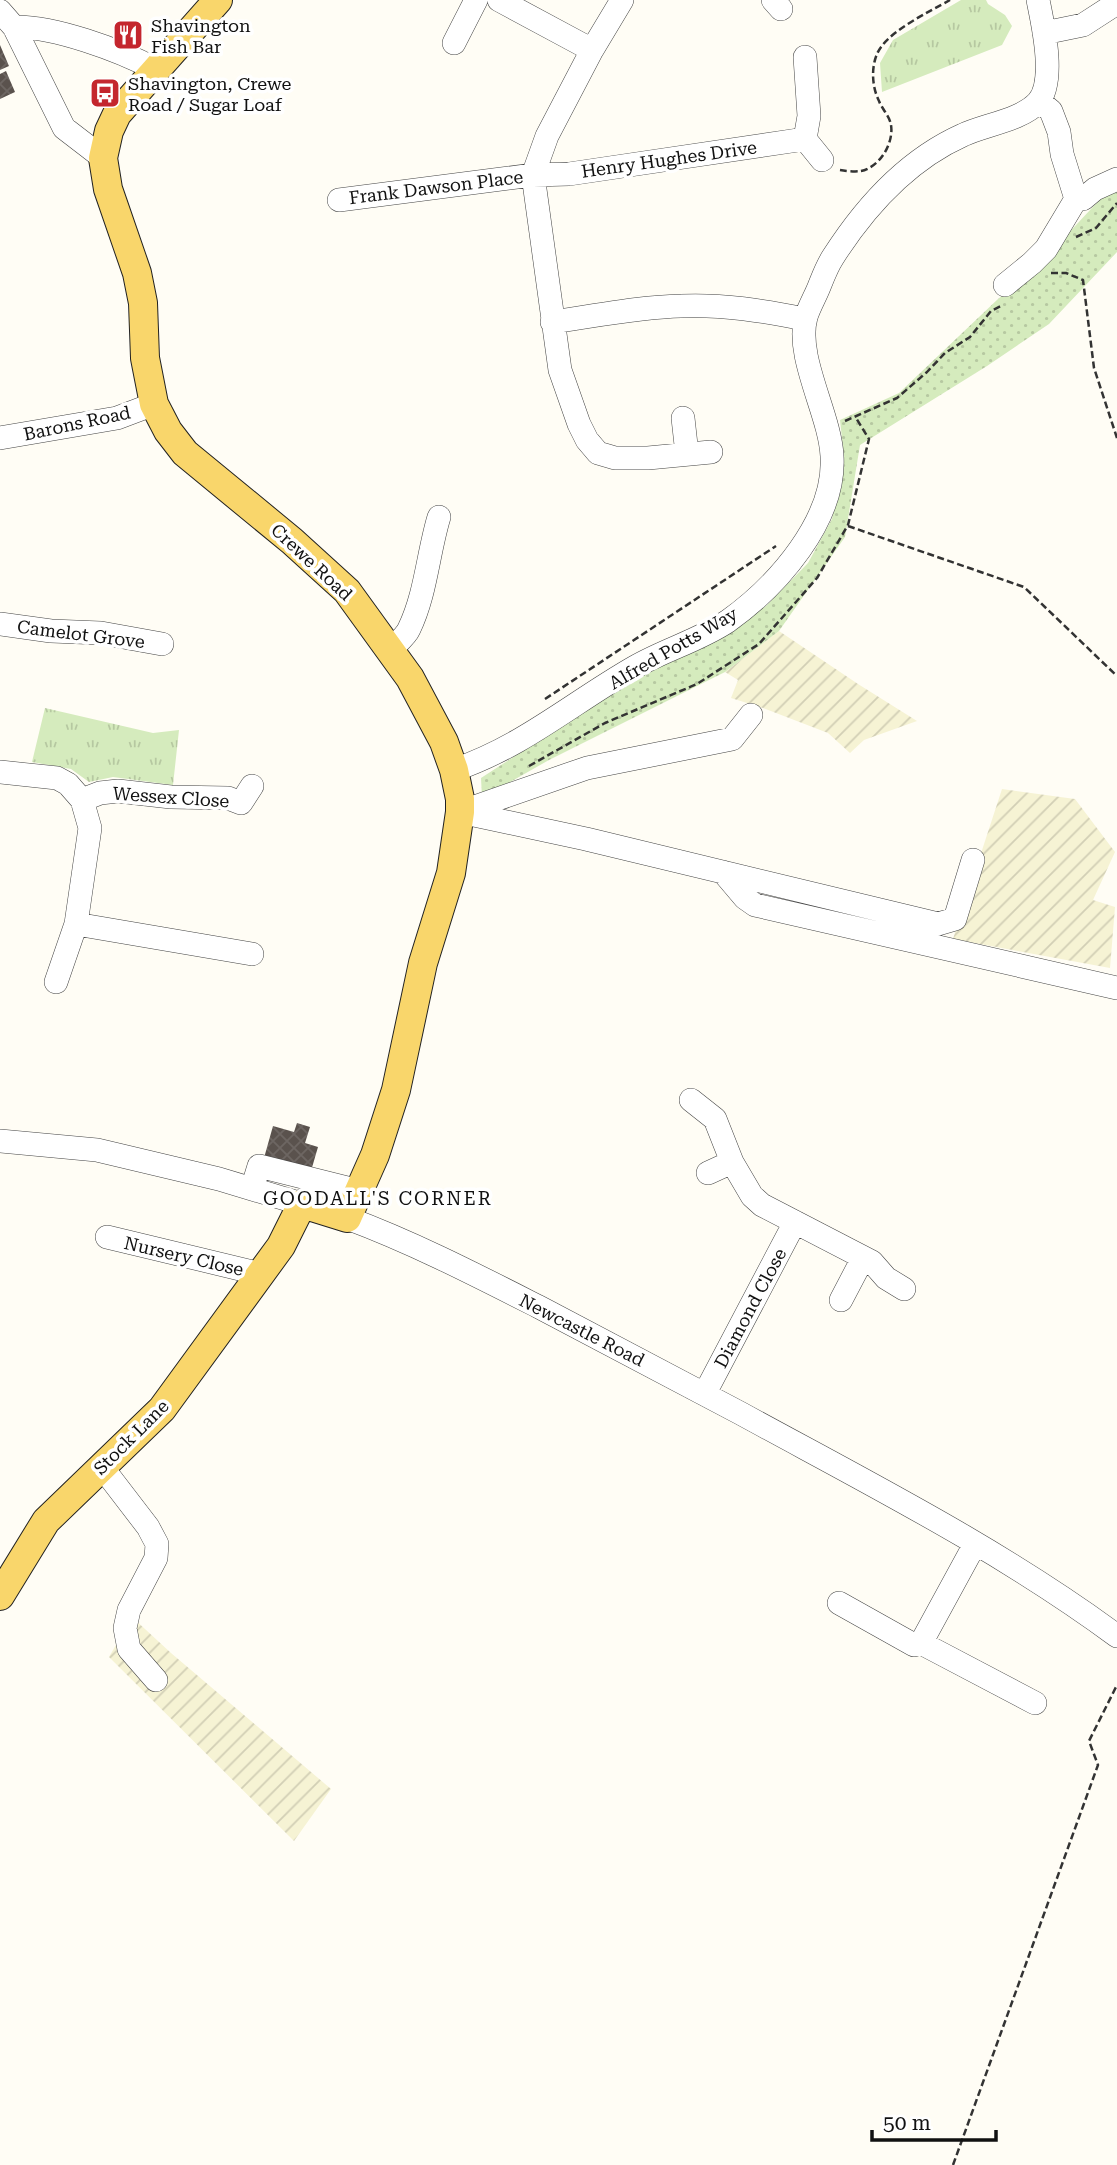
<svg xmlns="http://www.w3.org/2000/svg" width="1117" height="2165" font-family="'Roboto Serif',serif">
<defs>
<pattern id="farmland-furrows" width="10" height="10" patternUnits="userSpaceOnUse" patternTransform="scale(1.75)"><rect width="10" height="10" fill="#f6f3d4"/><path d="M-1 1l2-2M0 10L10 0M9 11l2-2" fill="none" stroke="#d2cfb5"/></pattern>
<pattern id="grass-dots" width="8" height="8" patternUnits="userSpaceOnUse" patternTransform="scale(1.75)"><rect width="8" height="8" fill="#d5ebbd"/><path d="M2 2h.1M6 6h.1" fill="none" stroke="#b6c8a1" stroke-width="1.8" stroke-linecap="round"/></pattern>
<pattern id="park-tufts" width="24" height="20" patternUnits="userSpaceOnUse" patternTransform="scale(1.75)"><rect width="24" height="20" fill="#d5ebbd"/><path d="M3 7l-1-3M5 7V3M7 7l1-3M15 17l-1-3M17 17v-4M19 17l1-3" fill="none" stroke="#b6c8a1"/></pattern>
<pattern id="building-cross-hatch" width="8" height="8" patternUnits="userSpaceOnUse" patternTransform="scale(1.75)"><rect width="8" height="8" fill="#5a524d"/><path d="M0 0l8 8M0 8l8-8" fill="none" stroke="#6d6662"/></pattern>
</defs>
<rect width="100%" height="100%" fill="#fffdf5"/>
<path fill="url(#farmland-furrows)" d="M779 631 858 684 917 721 864 740 850 753 828 733 763 708 731 698 738 680 725 672Z
M1002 789 1075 799 1115 852 1093 900 1115 907 1110 968 953 939Z
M132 1617 171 1653 331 1789 294 1841 109 1657Z"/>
<path fill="url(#grass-dots)" d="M1117 187V252L1049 324 987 366 860 445 845 537 779 631 725 672 549 760 482 798 481 778 589 708 673 659 727 631 766 606 808 563 832 519 844 457 840 420 899 393 998 299 1033 271 1105 194Z"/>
<path fill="url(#park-tufts)" d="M961 0H986L988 4 1005 15 1012 26 1002 45 882 92 880 63 893 40Z
M45 708 153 733 179 730 173 785 113 777 89 782 71 769 32 762Z"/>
<path fill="url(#building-cross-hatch)" d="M0 45 9 66 0 70Z
M6 71 15 92 0 99V74Z
M297 1123 310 1127 305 1143 318 1147 311 1171 264 1158 273 1126 294 1132Z"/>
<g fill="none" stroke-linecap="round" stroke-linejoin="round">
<g stroke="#444" stroke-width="24">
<path id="minor" d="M499 0 592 50
M622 0 592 50 547 136 533 175 560 370 579 424 587 440 598 453 615 458H648L711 452
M773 0 781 9
M0 11 14 27 64 128 103 158
M14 27C54 26 119 50 155 69
M1044 33 1083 25 1117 3
M454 43 476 0
M805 57 809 116 805 139 822 160
M1083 199 1095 189 1117 179
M339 200 533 175 569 174 805 139
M1005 285 1032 263 1046 249 1076 199 1062 154 1059 132 1051 111 1039 101
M552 322C595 316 638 307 681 306 723 304 764 311 805 319
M683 418 687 454
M0 438 117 418 154 404
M0 624 51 631 101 633 162 644
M391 649C397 643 406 636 409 629 426 594 428 553 439 517
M454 770C524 746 572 703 635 667 664 650 700 640 728 621 777 586 836 520 832 456 830 414 795 357 806 317 809 307 815 297 819 287 823 277 827 266 833 257 865 207 907 160 963 135 984 125 1022 120 1038 102 1056 81 1043 25 1038 0
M0 772 57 778 68 784 82 800
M460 812 586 839 938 924 955 919 973 860
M460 812 587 768 732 739 751 715
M723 872 745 898 755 905 1117 988
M76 924 252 954
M56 982 76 924 90 828 82 800 100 793 118 791 171 797 228 798 241 803 252 786
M691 1100 715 1119 732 1162 752 1196 762 1205 872 1262 886 1278 904 1289
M0 1141 97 1150 219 1179 302 1204
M708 1173 732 1162
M252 1189 259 1166 359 1191
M347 1218C414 1243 476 1275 539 1307 606 1342 673 1377 740 1413 868 1483 999 1549 1117 1636
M107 1237 261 1274
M841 1300 863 1258
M705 1393 795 1222
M102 1467 148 1527 157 1544 156 1558 129 1610 125 1628 129 1649 156 1680
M839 1603 914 1645 921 1643 975 1544
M921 1643 1035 1703"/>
</g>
<g stroke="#222" stroke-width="30">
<path id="major" d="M0 1596 46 1521 162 1409 281 1246 302 1204 347 1218 375 1155 396 1090 423 963 451 873 460 812V799L454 770 444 742 410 678 347 591 292 541 185 453 168 431 154 404 145 358 143 303 137 273 108 189 103 158 109 131 117 114 218 0"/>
</g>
<path stroke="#333" stroke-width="2.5" stroke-dasharray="7 3.5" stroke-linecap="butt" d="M840 170C846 171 855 172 861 171 880 167 894 143 891 125 890 117 882 109 879 101 872 87 871 68 877 54 886 32 929 12 950 0
M1076 237 1096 228 1117 203
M1051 273H1066L1083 280 1094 368 1117 438
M845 421 897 398 927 372 945 353 970 337 991 311 1003 305
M848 526 1024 587 1117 676
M545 699 776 546
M529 766 605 723 697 684 759 644 817 578 848 525 869 439 856 418
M953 2165 1098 1765 1089 1741 1117 1685"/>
<use href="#minor" stroke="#fff" stroke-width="23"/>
<use href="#major" stroke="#f9d66b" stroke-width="28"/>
</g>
<defs>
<g id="restaurant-square" transform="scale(1.575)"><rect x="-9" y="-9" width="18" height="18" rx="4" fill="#c4262e" stroke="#fff"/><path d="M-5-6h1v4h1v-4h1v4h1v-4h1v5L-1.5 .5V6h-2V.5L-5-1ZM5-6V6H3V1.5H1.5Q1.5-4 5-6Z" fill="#fff"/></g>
<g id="bus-square" transform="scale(1.575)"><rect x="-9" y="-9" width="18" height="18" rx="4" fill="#c4262e" stroke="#fff"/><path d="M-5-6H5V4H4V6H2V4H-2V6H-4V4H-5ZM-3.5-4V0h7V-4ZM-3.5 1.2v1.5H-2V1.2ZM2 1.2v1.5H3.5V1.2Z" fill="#fff"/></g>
</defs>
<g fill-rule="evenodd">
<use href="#restaurant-square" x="128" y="35"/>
<use href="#bus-square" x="105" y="93"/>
</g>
<g text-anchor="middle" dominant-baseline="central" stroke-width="7" stroke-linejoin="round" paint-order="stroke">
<g font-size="18" fill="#111" stroke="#fff" text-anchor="start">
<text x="151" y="25">Shavington<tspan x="151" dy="21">Fish Bar</tspan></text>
<text x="128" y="83">Shavington, Crewe<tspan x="128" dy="21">Road / Sugar Loaf</tspan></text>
</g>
<g font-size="18" fill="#111" stroke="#fff">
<text transform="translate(669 159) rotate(-8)">Henry Hughes Drive</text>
<text transform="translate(436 187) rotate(-7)">Frank Dawson Place</text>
<text transform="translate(77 423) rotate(-12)">Barons Road</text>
<text transform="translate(312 562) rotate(43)">Crewe Road</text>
<text transform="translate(81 634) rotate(7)">Camelot Grove</text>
<text transform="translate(673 648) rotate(-30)">Alfred Potts Way</text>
<text transform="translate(171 797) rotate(4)">Wessex Close</text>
<text transform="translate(184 1256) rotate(13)">Nursery Close</text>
<text transform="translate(750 1308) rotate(-62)">Diamond Close</text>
<text transform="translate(582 1330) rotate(27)">Newcastle Road</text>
<text transform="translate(131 1437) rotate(-45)">Stock Lane</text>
</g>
<g font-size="19" letter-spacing="2" fill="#111" stroke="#fff">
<text x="378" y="1198">GOODALL'S CORNER</text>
</g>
</g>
<path d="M872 2130v10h124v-10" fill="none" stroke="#111111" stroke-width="3.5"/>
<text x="883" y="2130" font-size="21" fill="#111111" stroke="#ffffff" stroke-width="5" paint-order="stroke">50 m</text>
</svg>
